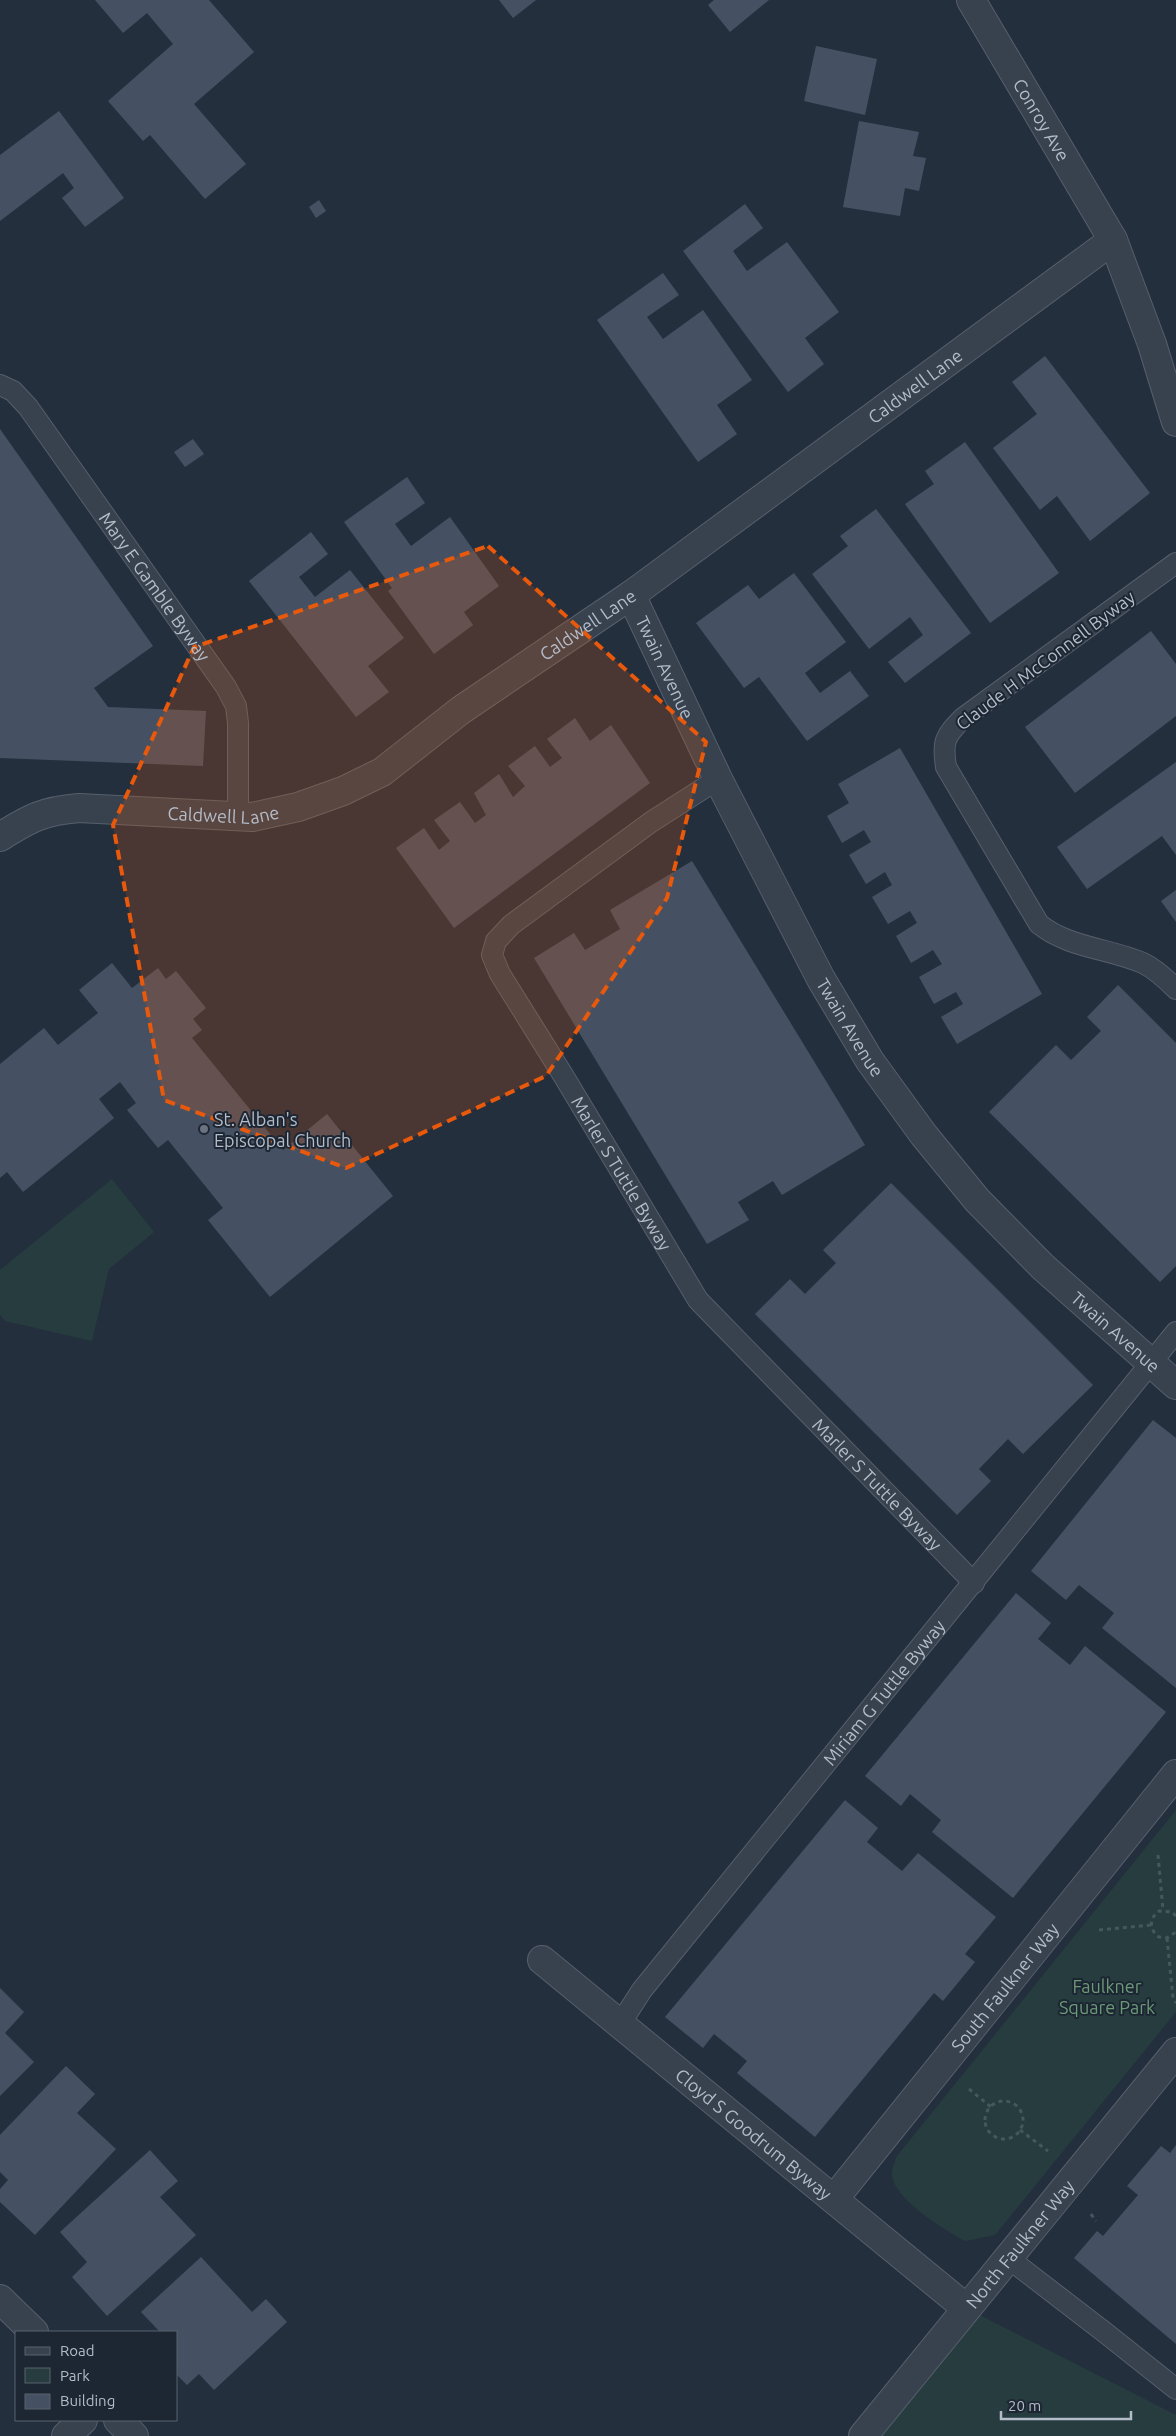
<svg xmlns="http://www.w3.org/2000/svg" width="1176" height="2436" font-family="Ubuntu,sans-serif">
<rect width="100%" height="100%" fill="#242f3e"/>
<path fill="#263c3f" d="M112 1179 154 1232 109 1269 92 1341 5 1321 0 1315V1270Z
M1176 1810V2012L995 2235 965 2241C945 2230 892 2198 892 2174 892 2169 895 2161 897 2156Z
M970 2310 1176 2415V2436H869Z"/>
<path fill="#455162" d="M95 0H209L254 52 194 104 246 164 205 199 150 135 143 141 108 101 173 44 147 13 123 33Z
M499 0H536L513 18Z
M714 0H769L730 32 708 5Z
M816 46 877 59 865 115 804 101Z
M59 111 124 198 85 227 62 198 74 188 63 173 0 221V155Z
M859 121 919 132 913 156 926 158 919 191 905 188 900 216 843 207Z
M319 200 326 211 316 218 309 207Z
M745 204 763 228 733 251 747 271 787 242 839 312 805 338 824 364 788 392 683 251Z
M663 273 679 295 647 317 663 339 703 310 752 380 717 405 737 434 698 462 597 320Z
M1045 356 1150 493 1090 541 1057 496 1040 510 993 448 1037 414 1012 382Z
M0 429 153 646 94 688 108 707 206 711 203 766 0 758Z
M193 439 204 454 185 467 174 452Z
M965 442 1059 573 990 623 905 504 934 484 925 471Z
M407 477 425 503 395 524 411 546 450 517 499 586 464 612 473 625 434 654 388 591 392 588 344 522Z
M876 509 971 633 905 683 888 662 923 635 910 617 869 649 812 574 848 546 840 536Z
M311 532 328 554 299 577 315 597 350 570 404 638 368 666 389 692 356 717 249 581Z
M794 573 846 642 805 673 820 693 850 671 869 696 807 741 759 677 744 688 696 623 748 585 759 599Z
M1151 631 1176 664V716L1075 793 1025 727Z
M575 718 590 741 611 725 650 783 454 928 396 848 424 828 439 850 450 841 434 820 460 802 475 823 486 815 474 793 499 774 513 797 525 786 508 766 535 746 550 767 562 758 547 739Z
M900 748 1042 994 957 1044 941 1017 963 1004 956 992 934 1004 919 977 942 964 933 950 911 963 896 936 917 923 910 911 888 924 872 897 892 885 885 872 866 884 849 855 871 842 864 830 842 843 827 816 849 803 838 784Z
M1176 762V855L1162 836 1087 889 1057 847Z
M692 861 865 1145 782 1195 773 1181 738 1202 749 1220 707 1244 534 958 574 933 585 950 620 929 610 910Z
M1176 890V922L1161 901Z
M112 963 132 988 158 968 166 979 176 971 206 1008 193 1019 202 1030 192 1038 283 1150 327 1114 393 1196 270 1297 208 1220 223 1208 168 1140 158 1148 127 1110 136 1103 120 1082 99 1099 114 1118 23 1192 7 1172 0 1178V1064L44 1028 58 1045 98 1013 79 990Z
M1118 985 1176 1043V1266L1160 1282 989 1112 1056 1045 1071 1060 1101 1031 1087 1017Z
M891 1183 1093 1385 1023 1454 1008 1439 979 1469 991 1481 957 1515 755 1314 790 1279 805 1294 836 1263 823 1250Z
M1153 1420 1176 1438V1688L1102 1628 1114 1613 1079 1585 1066 1600 1031 1571Z
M1016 1593 1051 1623 1038 1639 1070 1665 1085 1646 1166 1712 1013 1898 932 1832 941 1820 910 1794 901 1806 865 1776Z
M845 1800 878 1828 867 1842 902 1871 918 1853 996 1917 965 1954 975 1962 943 2001 934 1993 815 2137 737 2073 747 2061 714 2034 703 2048 665 2017Z
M0 1988 24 2012 5 2033 34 2062 0 2096Z
M66 2066 95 2094 77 2113 116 2149 35 2235 0 2202V2189L8 2180 0 2172V2135Z
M1176 2145V2344L1074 2258 1097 2231 1103 2236 1138 2195 1127 2186 1161 2146 1170 2153Z
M150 2150 178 2181 160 2197 196 2235 107 2316 72 2277 87 2262 60 2232Z
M201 2257 252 2312 266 2299 287 2322 214 2390 199 2374 187 2385 176 2374V2332H160L141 2312Z"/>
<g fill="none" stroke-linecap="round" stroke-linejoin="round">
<g stroke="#565f6c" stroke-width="22">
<g id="service">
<path id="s1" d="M0 385 13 391 28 407 226 687 236 706 238 723V817"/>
<path d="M1176 563 963 718C945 736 942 741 946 767L1039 924C1069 948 1108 948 1143 963 1155 969 1167 980 1176 989"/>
<path id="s2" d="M718 779 651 822 511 925 496 941 492 955 500 974 563 1075 698 1300 974 1583"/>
<path id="s3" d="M620 2024 642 1990 1176 1332"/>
<path d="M1008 2258 1103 2331 1176 2389"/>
</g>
</g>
<g stroke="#565f6c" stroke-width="30">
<g id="minor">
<path id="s4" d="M971 0 1113 240 1152 344 1176 422"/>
<path id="s5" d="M631 595 718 779 821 979 870 1061 923 1134 977 1200 1043 1267 1176 1385"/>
<path id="s6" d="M0 837C30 818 43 811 79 808L252 817 298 807 343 791 382 772 461 710 631 595 1113 240"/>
<path id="s7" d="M542 1960 966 2308"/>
<path id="s8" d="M834 2199 1176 1774"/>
<path d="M0 2299 34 2332"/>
<path d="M118 2420 134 2436"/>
<path d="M66 2436 83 2420"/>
<path id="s9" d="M863 2436 1176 2052"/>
</g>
</g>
<path stroke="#44595c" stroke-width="3" stroke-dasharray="4 4" stroke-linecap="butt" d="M1158 1855 1163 1910
M1176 1916 1172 1912 1159 1911C1149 1918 1149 1930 1159 1937L1167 1938 1176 1932
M1099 1930 1151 1925
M1167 1938 1173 1998 1176 2003
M969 2089 991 2107
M985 2120a19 19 0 1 1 38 0a19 19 0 1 1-38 0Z
M1020 2130 1048 2151
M1091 2214 1096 2221"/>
<use href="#service" stroke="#38414e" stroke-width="20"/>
<use href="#minor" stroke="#38414e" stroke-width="28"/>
</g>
<path fill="#e8590c" fill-opacity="0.2" stroke="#e8590c" stroke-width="4" stroke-dasharray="10 6" stroke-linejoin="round" d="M488 546 706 742 667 898 546 1076 346 1168 164 1100 113 825 194 647Z"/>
<circle fill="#6b7280" stroke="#1d2633" stroke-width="2" cx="204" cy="1129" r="5"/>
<g text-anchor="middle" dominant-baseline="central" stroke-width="4" stroke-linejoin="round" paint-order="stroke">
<g font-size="18" fill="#b4bcc9" stroke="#1d2633">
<text stroke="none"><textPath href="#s4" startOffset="139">Conroy Ave</textPath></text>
<text stroke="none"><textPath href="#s6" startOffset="1055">Caldwell Lane</textPath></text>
<text stroke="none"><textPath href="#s1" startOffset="256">Mary E Gamble Byway</textPath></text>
<text stroke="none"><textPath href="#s6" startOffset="650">Caldwell Lane</textPath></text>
<text transform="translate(1045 660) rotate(-37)">Claude H McConnell Byway</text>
<text stroke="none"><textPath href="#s5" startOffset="80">Twain Avenue</textPath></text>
<text stroke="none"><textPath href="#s6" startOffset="230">Caldwell Lane</textPath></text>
<text stroke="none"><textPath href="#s5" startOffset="485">Twain Avenue</textPath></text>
<text stroke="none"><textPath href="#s2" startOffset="544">Marler S Tuttle Byway</textPath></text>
<text stroke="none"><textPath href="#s5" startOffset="891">Twain Avenue</textPath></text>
<text stroke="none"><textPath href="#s2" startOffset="949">Marler S Tuttle Byway</textPath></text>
<text stroke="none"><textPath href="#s3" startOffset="424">Miriam G Tuttle Byway</textPath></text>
<text stroke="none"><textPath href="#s8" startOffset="272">South Faulkner Way</textPath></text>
<text stroke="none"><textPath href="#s7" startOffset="274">Cloyd S Goodrum Byway</textPath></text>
<text stroke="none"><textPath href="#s9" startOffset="248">North Faulkner Way</textPath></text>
</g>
<g font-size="18" fill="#b4bcc9" stroke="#1d2633" text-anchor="start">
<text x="214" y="1119">St. Alban's<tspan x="214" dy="21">Episcopal Church</tspan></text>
</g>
<g font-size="18" fill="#6b9a76" stroke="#1d2633">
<text x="1107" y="1986">Faulkner<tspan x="1107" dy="21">Square Park</tspan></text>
</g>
</g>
<rect x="15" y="2331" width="162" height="90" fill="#1d2633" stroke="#59626f"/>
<rect x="25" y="2347" width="25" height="8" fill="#38414e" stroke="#59626f"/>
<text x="60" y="2356" font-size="15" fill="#b4bcc9">Road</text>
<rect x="25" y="2368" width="25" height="15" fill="#263c3f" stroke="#59626f"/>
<text x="60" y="2381" font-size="15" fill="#b4bcc9">Park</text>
<rect x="25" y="2394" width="25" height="15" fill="#455162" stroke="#59626f"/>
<text x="60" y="2406" font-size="15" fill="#b4bcc9">Building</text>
<path d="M1001 2411v8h130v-8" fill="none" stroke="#b4bcc9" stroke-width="2.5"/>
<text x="1008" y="2411" font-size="15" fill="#b4bcc9" stroke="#1d2633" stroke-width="4" paint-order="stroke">20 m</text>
</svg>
